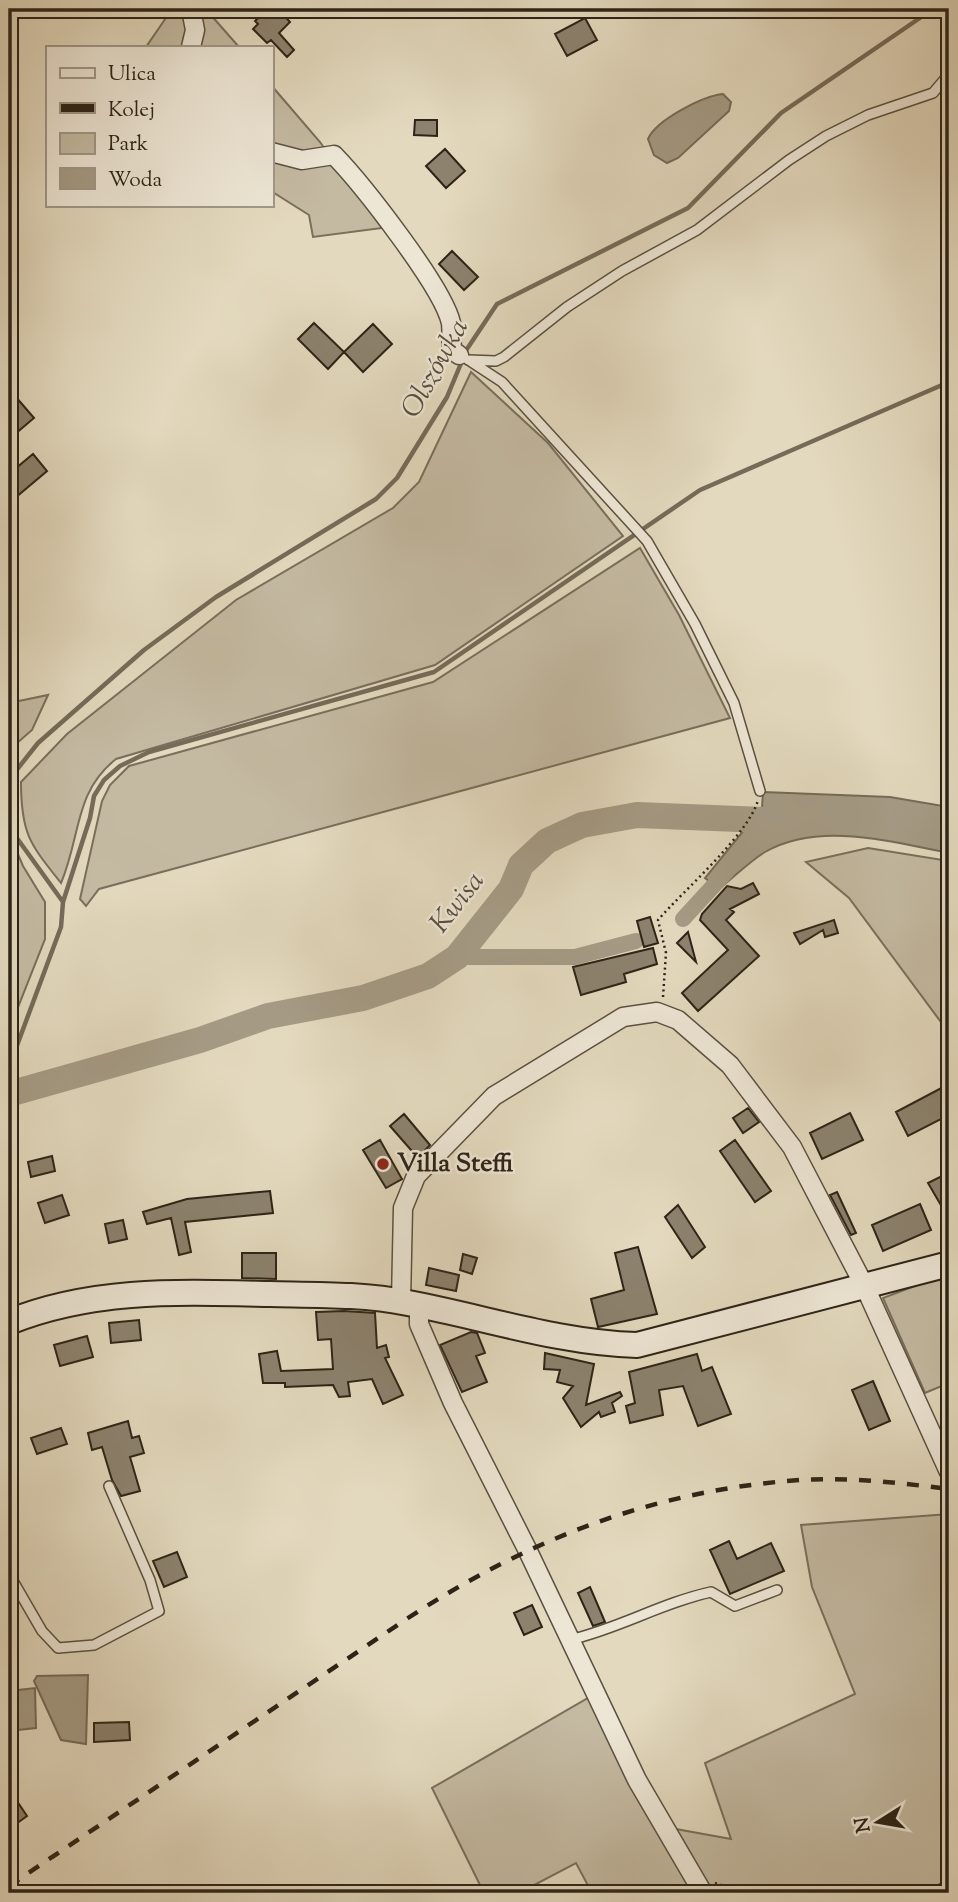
<svg xmlns="http://www.w3.org/2000/svg" width="958" height="1902" font-family="'Sorts Mill Goudy',serif">
<rect width="100%" height="100%" fill="#e3d9be"/>
<filter id="stains"><feTurbulence type="fractalNoise" baseFrequency=".00286" numOctaves="4"/><feColorMatrix values="0 0 0 0 .2 0 0 0 0 .09 0 0 0 0 .02 0 0 0 .5 -.17"/></filter>
<radialGradient id="worn" r=".72"><stop offset=".6" stop-color="#630" stop-opacity="0"/><stop offset="1" stop-color="#630" stop-opacity=".3"/></radialGradient>
<path fill="#c4baa2" stroke="#786f5c" stroke-width="2" d="M172 9 208 13 205 9H216L210 14 239 47H146Z
M271 85 320 142 382 228 313 237 309 215 271 191Z
M471 372 548 443 623 536 435 665 116 759C74 792 81 836 61 883 30 844 21 834 21 782L67 734 236 600 393 508 419 482Z
M640 548 679 615 730 718 99 889 86 906 80 899 102 801 110 785 129 766 433 682Z
M48 695 32 730 9 750V703Z
M9 833 23 866 45 902V939L9 1030Z
M868 848 949 861V1033L849 898 806 862Z
M949 1273V1383L925 1393 883 1298Z
M949 1514V1893H592L576 1863 519 1893H480L483 1891 432 1788 595 1694 665 1827 731 1839 705 1763 855 1694 812 1587 801 1525Z"/>
<path fill="#a59b85" stroke="#756b59" stroke-width="2" d="M723 94 731 102 729 111 678 158 667 163 654 155 648 139C656 120 703 96 723 94Z
M763 792 890 797 949 807V853C891 842 820 821 765 852 749 862 734 877 719 889L705 878 762 808Z
M88 1675 86 1744 61 1740 34 1681 37 1676Z
M35 1688 36 1728 9 1731V1691Z"/>
<g fill="none" stroke-linecap="round" stroke-linejoin="round">
<path stroke="#756b59" stroke-width="4.5" d="M9 788 15 772 38 743 144 650 216 597 376 499 397 478 447 397 467 349 497 304 688 208 781 113 933 9
M9 818 14 834 63 902 61 927 9 1067
M63 902 90 818 94 796 104 780 120 766 149 752 434 672 700 490 949 382"/>
<path stroke="#a59b85" stroke-width="16" d="M683 919 727 871
M457 957H575L636 941"/>
<path stroke="#a59b85" stroke-width="26" d="M9 1094 200 1040 268 1016 363 998 428 976 457 957 511 889 521 865 547 841 582 825 637 815 788 821"/>
</g>
<path fill="#8c826e" stroke="#2d2417" stroke-width="2" d="M268 9H278L290 22 279 33 294 50 287 57 271 40 267 43 253 29 258 24 255 21Z
M585 18 597 40 567 56 555 34Z
M415 120H437V136L414 135Z
M445 149 465 171 446 188 426 166Z
M452 251 478 277 464 290 439 264Z
M314 323 344 352 328 369 298 339Z
M373 324 392 344 363 372 344 352Z
M9 389 34 418 15 434 9 427Z
M33 454 47 471 9 503V474Z
M753 883 759 894 730 909 734 912 726 920 759 956 698 1011 682 993 728 950 700 920 702 914 727 886 741 889Z
M650 917 658 943 644 947 637 921Z
M834 920 838 933 825 937 823 930 800 944 794 933Z
M688 932 696 962 677 943Z
M653 948 657 964 624 974 626 982 581 995 573 967Z
M949 1084V1115L908 1136 896 1112Z
M748 1108 759 1122 743 1133 733 1118Z
M850 1113 863 1140 822 1159 810 1133Z
M404 1114 430 1145 418 1158 390 1126Z
M380 1140 402 1179 386 1188 363 1150Z
M735 1140 771 1191 755 1202 720 1151Z
M52 1156 55 1171 31 1177 28 1162Z
M944 1175 949 1184V1219L928 1183Z
M270 1191 273 1213 185 1222 191 1252 179 1255 171 1218 147 1224 143 1212 187 1199Z
M837 1192 856 1233 851 1235 830 1195Z
M62 1195 69 1215 45 1223 38 1203Z
M920 1204 931 1230 883 1251 872 1225Z
M678 1205 705 1247 692 1258 665 1217Z
M123 1220 127 1239 109 1243 105 1224Z
M638 1247 657 1314 598 1327 591 1299 624 1290 615 1253Z
M242 1253H276V1279L242 1278Z
M463 1254 477 1258 472 1274 460 1270Z
M429 1268 459 1275 456 1291 426 1285Z
M344 1311 375 1313 377 1348 386 1345 389 1357 385 1358 403 1395 383 1404 372 1379 348 1382 350 1396 339 1397 333 1385 285 1387V1383H263L259 1354 277 1351 281 1371 333 1369 331 1339 318 1340 316 1312Z
M139 1320 141 1340 111 1343 109 1323Z
M471 1332 477 1333 485 1353 476 1356 487 1382 462 1392 440 1345Z
M87 1336 93 1357 60 1366 54 1345Z
M545 1353 594 1364 586 1405 620 1392 622 1396 612 1403 615 1412 601 1417 599 1412 581 1427 563 1398 573 1386 557 1382 560 1370 544 1369Z
M697 1354 702 1371 712 1367 731 1414 698 1426 683 1386 659 1390 663 1415 630 1423 626 1406 635 1403 629 1372Z
M873 1381 890 1421 869 1430 852 1390Z
M128 1421 132 1438 139 1436 144 1453 130 1457 140 1491 121 1496 112 1480 102 1447 92 1450 88 1433Z
M61 1428 67 1444 37 1454 31 1438Z
M729 1541 737 1559 771 1543 784 1571 730 1594 710 1550Z
M177 1552 187 1577 164 1587 153 1561Z
M590 1587 605 1622 593 1626 578 1593Z
M532 1605 542 1627 524 1635 514 1613Z
M129 1722 130 1740 94 1742V1723Z
M9 1789 27 1816 9 1829Z"/>
<g fill="none" stroke-linecap="round" stroke-linejoin="round">
<g stroke="#5a5141" stroke-width="12">
<path id="lane" d="M468 360 496 361 504 357 567 307 622 271 697 230 789 160 826 136 868 115 933 93 949 74
M470 361 502 382 647 541 695 624 734 703 760 791
M9 1574 42 1631 58 1648 94 1645 159 1611 150 1580 109 1486
M569 1640C618 1629 661 1603 711 1592L735 1606 777 1590"/>
</g>
<g stroke="#5a5141" stroke-width="21">
<path id="street" d="M191 47 195 30 191 9
M271 152 302 160 334 155C362 184 443 287 451 323 452 332 451 341 452 350L459 355
M401 1301 403 1208 416 1176 494 1096 623 1017 657 1012 678 1020 730 1065 792 1147 865 1287 949 1472
M419 1305V1324L453 1403 527 1549 637 1780 703 1893"/>
</g>
<g stroke="#2d2417" stroke-width="28">
<path id="secondary" d="M9 1322C93 1288 181 1292 270 1294 316 1295 363 1294 408 1303 484 1317 559 1343 637 1345L949 1264"/>
</g>
<path stroke="#2d2417" stroke-width="2.5" stroke-dasharray="2 3.5" stroke-linecap="butt" d="M663 997 666 953 658 920C683 891 749 834 758 800
M715 1883 744 1893
M907 1893 949 1882"/>
<use href="#lane" stroke="#ede6d5" stroke-width="9"/>
<use href="#street" stroke="#ede6d5" stroke-width="18"/>
<use href="#secondary" stroke="#ede6d5" stroke-width="24"/>
<path stroke="#2d2417" stroke-width="4.5" stroke-dasharray="12 12" stroke-linecap="butt" d="M9 1886 408 1618C529 1539 655 1490 800 1480 849 1477 901 1483 949 1489"/>
</g>
<circle fill="#8f2418" stroke="#ede6d5" stroke-width="2.5" cx="383" cy="1164" r="7"/>
<g text-anchor="middle" dominant-baseline="central" stroke-width="5" stroke-linejoin="round" paint-order="stroke">
<g font-size="26" font-weight="bold" fill="#2d2417" stroke="#ede6d5" text-anchor="start">
<text x="397" y="1164">Villa Steffi</text>
</g>
<g font-size="28" font-style="italic" fill="#574e3e" stroke="#ede6d5">
<text transform="translate(436 369) rotate(-61)">Olszówka</text>
<text transform="translate(458 903) rotate(-52)">Kwisa</text>
</g>
</g>
<rect width="958" height="1902" fill="none" stroke="#e3d9be" stroke-width="35"/>
<rect x="10" y="10" width="937" height="1881" fill="none" stroke="#2d2417" stroke-width="3.5"/>
<rect x="18" y="18" width="923" height="1867" fill="none" stroke="#2d2417" stroke-width="2"/>
<rect x="46" y="46" width="228" height="161" fill="#ede6d5" stroke="#a09889" stroke-width="2"/>
<rect x="60" y="68" width="35" height="10" fill="#ede6d5" stroke="#a09889" stroke-width="2"/>
<text x="108" y="80" font-size="21" fill="#2d2417">Ulica</text>
<rect x="60" y="103" width="35" height="10" fill="#2d2417" stroke="#a09889" stroke-width="2"/>
<text x="108" y="116" font-size="21" fill="#2d2417">Kolej</text>
<rect x="60" y="133" width="35" height="21" fill="#c4baa2" stroke="#a09889" stroke-width="2"/>
<text x="108" y="150" font-size="21" fill="#2d2417">Park</text>
<rect x="60" y="168" width="35" height="21" fill="#a59b85" stroke="#a09889" stroke-width="2"/>
<text x="108" y="186" font-size="21" fill="#2d2417">Woda</text>
<g transform="translate(878 1822) rotate(259)" stroke="#ede6d5" stroke-width="5" paint-order="stroke">
<path d="M0-5L12 26L0 18L-12 26Z" fill="#2d2417"/>
<text y="-10" font-size="19" font-weight="bold" text-anchor="middle" fill="#2d2417">N</text>
</g>
<rect width="100%" height="100%" filter="url(#stains)"/>
<rect width="100%" height="100%" fill="url(#worn)"/>
</svg>
